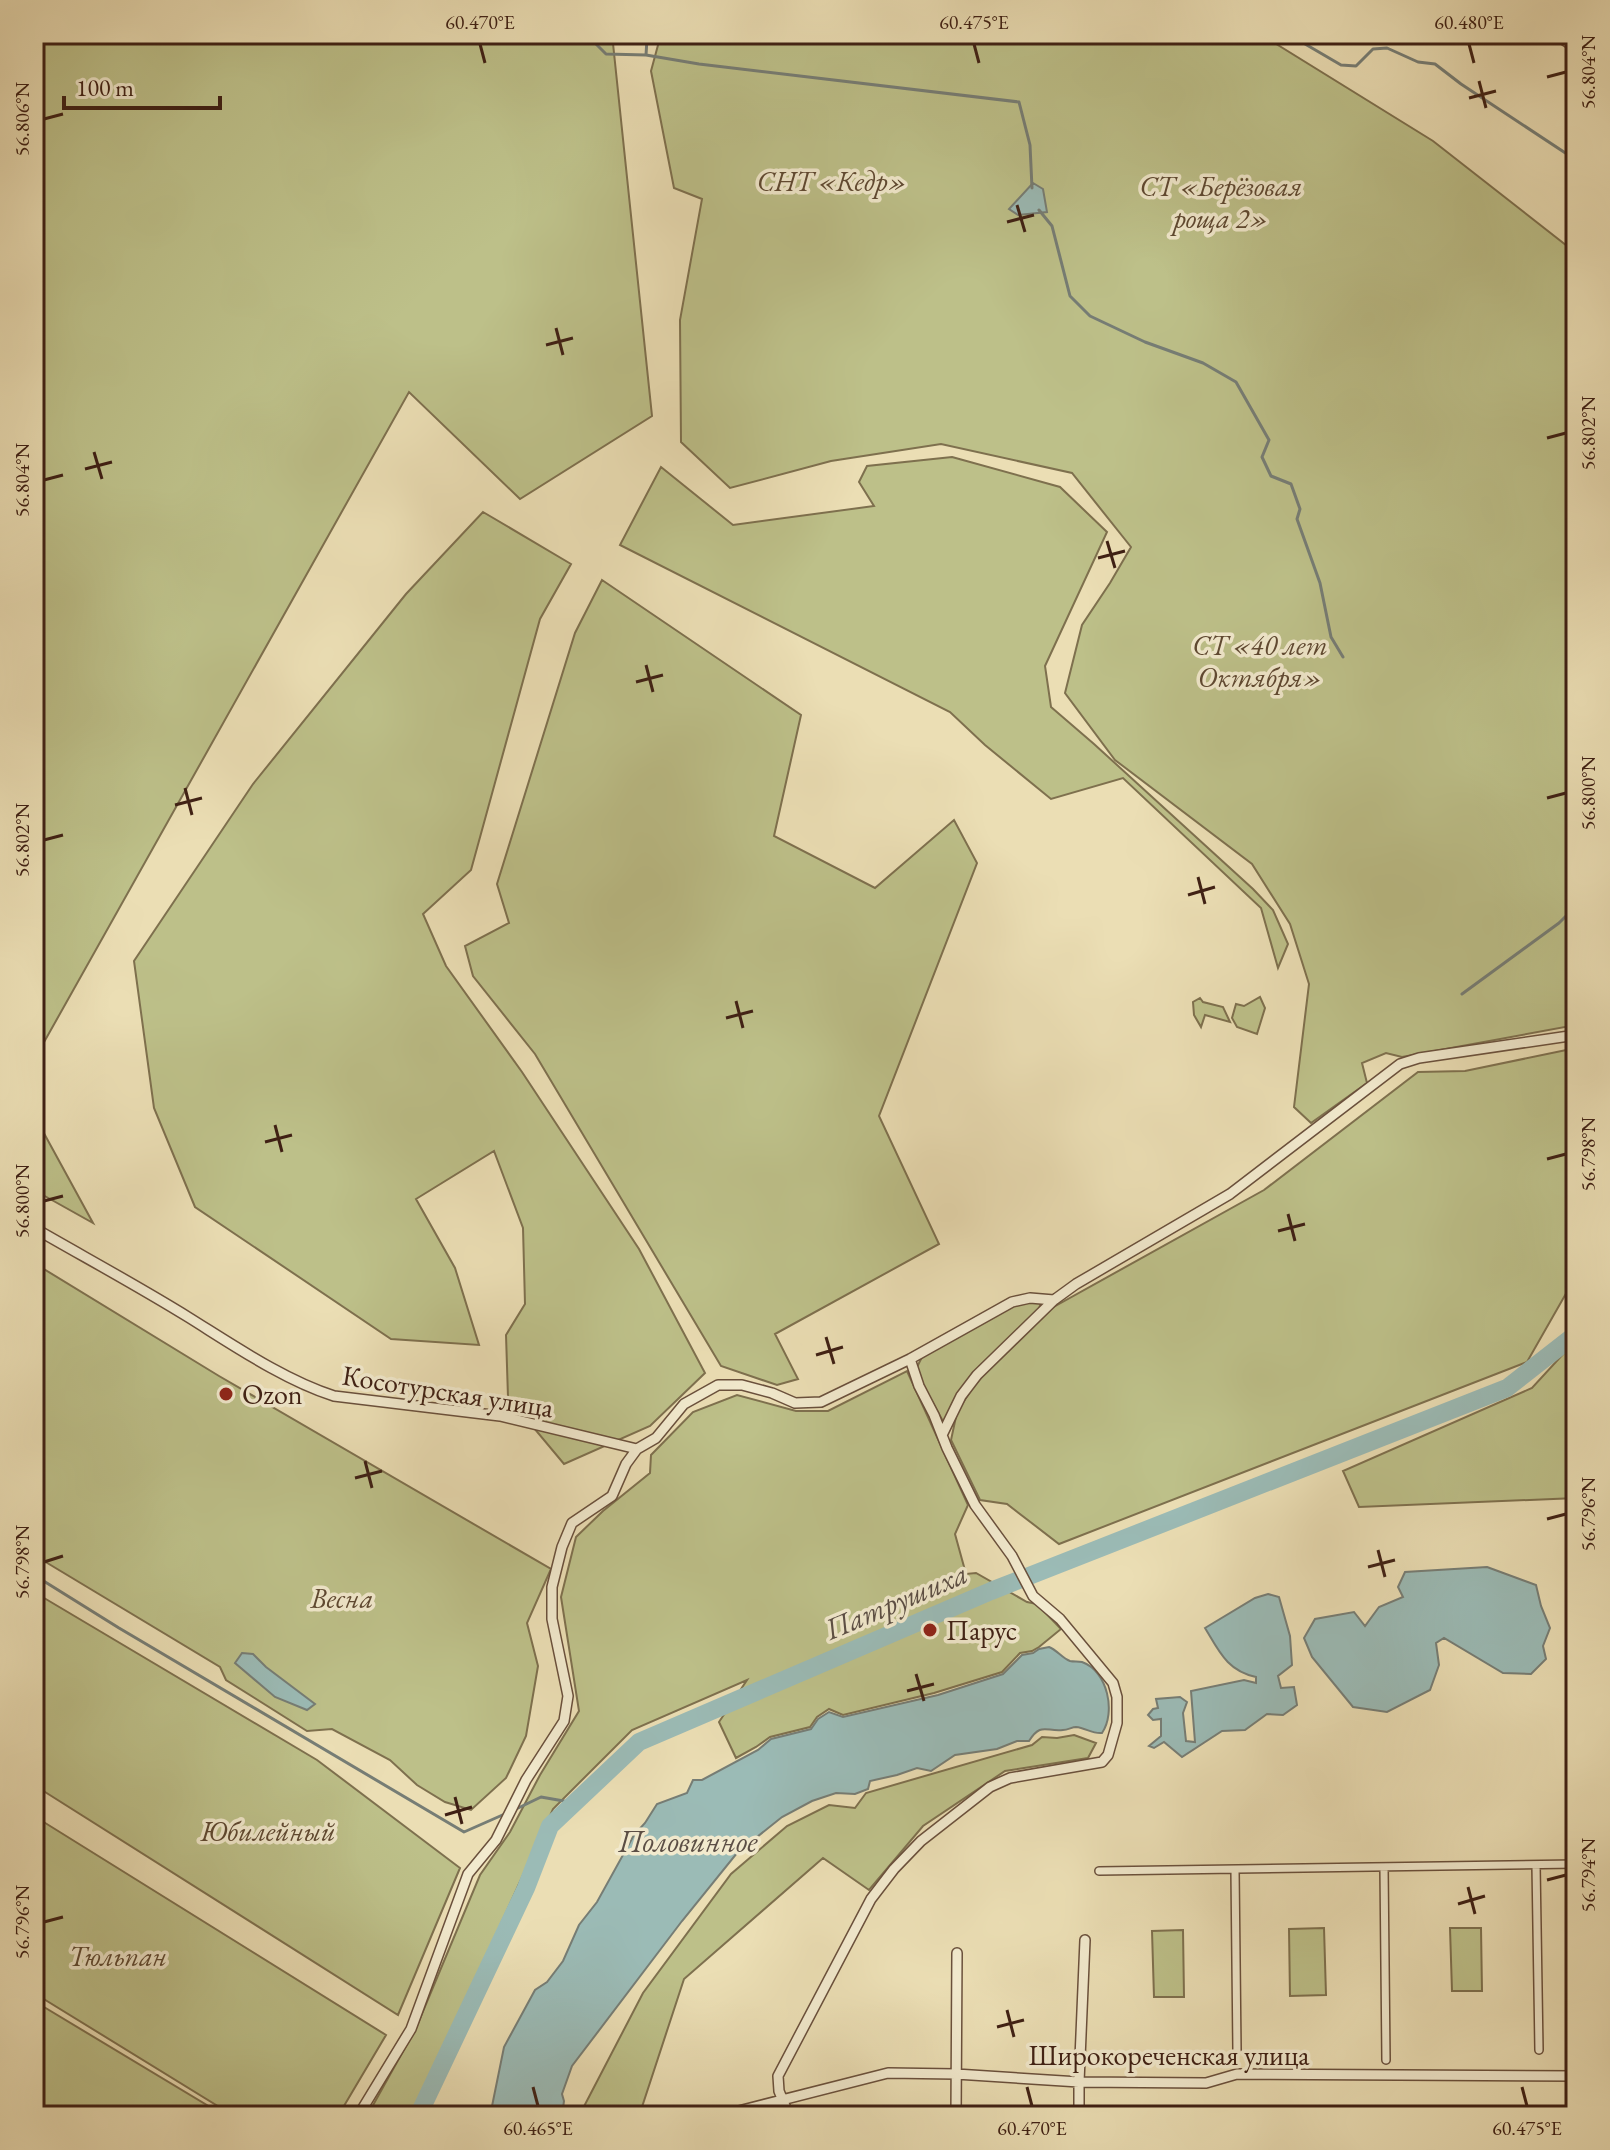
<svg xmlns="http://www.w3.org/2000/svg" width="1610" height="2150" font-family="'EB Garamond',serif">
<rect width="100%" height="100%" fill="#ebdeb4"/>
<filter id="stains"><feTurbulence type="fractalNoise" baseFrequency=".0025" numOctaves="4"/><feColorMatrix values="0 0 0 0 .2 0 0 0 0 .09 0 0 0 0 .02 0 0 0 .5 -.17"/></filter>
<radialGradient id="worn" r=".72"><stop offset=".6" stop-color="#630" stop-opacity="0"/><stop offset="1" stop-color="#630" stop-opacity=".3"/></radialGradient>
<path fill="#bdc089" stroke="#7e704e" stroke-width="2" d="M34 34H612L652 416 520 499 409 392 34 1060Z
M661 34H1260L1433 141 1576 253V1025L1402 1057 1386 1053 1362 1063 1367 1083 1311 1123 1294 1107 1309 984 1290 924 1252 864 1115 760 1065 693 1082 625 1110 583 1131 547 1072 473 941 444 831 461 730 488 681 442 680 320 702 199 674 188 651 71Z
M952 457 1060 487 1107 532 1045 666 1051 707 1094 744 1253 889 1273 910 1288 944 1278 968 1261 908 1123 778 1051 799 985 745 950 712 620 545 661 467 733 525 874 506 859 482 867 466Z
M483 512 571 564 540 619 471 870 423 914 446 966 522 1072 639 1249 705 1373 650 1426 564 1464 508 1397 506 1335 525 1304 523 1228 494 1151 416 1199 455 1268 479 1345 391 1339 195 1207 154 1108 134 961 253 784 406 594Z
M602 580 801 715 774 836 875 888 954 820 977 863 879 1116 939 1244 775 1334 798 1379 777 1385 721 1366 535 1054 473 976 465 946 509 923 497 884 575 633Z
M1260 997 1265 1008 1257 1034 1237 1027 1232 1018 1236 1004 1244 1006Z
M1200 998 1203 1002 1223 1007 1230 1022 1205 1015 1201 1027 1194 1015 1193 1002Z
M1576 1048V1276L1527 1362 1059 1544 1007 1504 980 1500 951 1440 957 1412 975 1384 1050 1309 1264 1190 1418 1072 1465 1071Z
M34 1115 93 1223 34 1190Z
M34 1263 219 1376 551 1569 527 1623 538 1666 526 1736 506 1778 471 1810 445 1802 417 1785 390 1760 332 1729 307 1731 226 1680 220 1667 34 1555Z
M1031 1301 1041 1303 1038 1311 972 1374 955 1398 944 1423 922 1384 917 1367 922 1357 1017 1303Z
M1565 1352 1576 1359V1498L1359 1507 1343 1471 1532 1388Z
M907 1371 968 1505 955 1534 966 1574 976 1573 1027 1602 1037 1604 1061 1629 1039 1647 1032 1651 1020 1653 1002 1672 934 1693 843 1715 829 1709 817 1717 810 1727 770 1737 756 1747 736 1758 719 1722 747 1680 632 1730 553 1809 456 2023 411 2116H367L416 2028 480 1875 510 1832 540 1775 579 1711 561 1597 576 1537 603 1511 650 1473 651 1455 693 1412 737 1395 796 1411H828Z
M34 1592 317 1760 460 1868 398 2015 34 1785Z
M1074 1735 1096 1743 1088 1758 1005 1771 923 1826 869 1890 823 1858 684 1979 640 2113 634 2116H579L643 1993 731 1874 787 1826 829 1805 855 1808 866 1793 1032 1745 1042 1737 1057 1738Z
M34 1816 386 2035 338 2116H234L34 1993Z
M1324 1928 1326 1995 1290 1996 1289 1929Z
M1450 1928H1481L1482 1991H1452Z
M1183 1930 1184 1997H1154L1152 1931Z
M34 2001 225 2116H34Z"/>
<path fill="#9bbbb6" stroke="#767d75" stroke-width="2" d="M1033 183 1043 189 1047 212 1018 215 1009 209Z
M1487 1567 1536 1585 1541 1606 1550 1628 1543 1646 1546 1659 1531 1674 1503 1673 1444 1638 1436 1643 1439 1665 1430 1690 1387 1712 1353 1707 1312 1657 1304 1638 1315 1619 1354 1612 1365 1626 1379 1607 1403 1597 1398 1587 1405 1572Z
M1268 1594 1279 1597 1290 1636 1292 1665 1278 1676 1281 1688 1294 1687 1297 1705 1283 1715 1267 1714 1245 1730 1222 1731 1182 1757 1164 1742 1154 1748 1149 1746 1161 1736V1719L1153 1720 1148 1715 1153 1709 1158 1708 1156 1699 1180 1697 1187 1702 1183 1713 1186 1741 1195 1742 1191 1691 1244 1680 1256 1683V1677C1227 1671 1219 1651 1205 1628L1255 1598Z
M1049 1647C1057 1650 1062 1658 1070 1661 1074 1662 1078 1661 1082 1662 1108 1671 1116 1713 1102 1733 1092 1734 1086 1728 1076 1727 1072 1727 1068 1730 1063 1730 1046 1732 1041 1722 1029 1741H1017L997 1749 955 1755 931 1771 917 1768 897 1775 870 1781 868 1789 855 1794 836 1793 812 1801 782 1817 737 1853 682 1921 572 2066 562 2094 564 2101 562 2116H490L504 2047 535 1990 547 1982 563 1961 579 1925 597 1902 634 1835 645 1823 657 1804 687 1793 693 1780H702L758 1750 771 1739 811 1729 818 1719 829 1712 843 1717 938 1695 1003 1674 1022 1655 1033 1653 1039 1649Z
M242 1653 253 1654 266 1667 315 1704 307 1710 275 1697 235 1663Z"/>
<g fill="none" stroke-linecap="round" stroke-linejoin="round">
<path stroke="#767d75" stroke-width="3" d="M93 34 112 41 148 34
M586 34 606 54 646 55 699 64 1019 102 1030 145 1032 188
M1288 34 1341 65 1356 66 1373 49 1387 48 1418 62 1435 64 1461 84 1576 160
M646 55 647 39 650 34
M1039 210 1052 226 1070 296 1090 316 1145 342 1203 363 1236 382 1269 440 1262 457 1271 476 1291 484 1300 509 1297 519 1320 583 1331 637 1343 657
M1462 994 1559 923 1576 906
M34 1575 119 1628 464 1832 507 1813
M514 1810 541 1797 575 1803"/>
<path stroke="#9bbbb6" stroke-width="18" d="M418 2116 526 1888 550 1826 639 1742 991 1591 1507 1388 1576 1334"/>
<g stroke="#6a503c" stroke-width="10">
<path id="pedestrian" d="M1536 1865 1539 2050
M1384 1867 1386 2060
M1235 1870 1237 2051
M1099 1871 1576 1864"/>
</g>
<g stroke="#6a503c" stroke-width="12">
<path id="minor" d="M1555 34 1576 48
M34 1228C86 1258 138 1286 188 1317 233 1345 284 1380 334 1396L500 1416 637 1449 656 1438 684 1404 718 1385H742L772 1393 795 1403 821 1402 910 1359 1012 1302 1030 1298 1054 1300 1076 1284 1230 1194 1400 1064 1419 1058 1576 1035
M942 1435 961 1396 977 1375 1054 1300
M358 2116 411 2029 468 1874 496 1840 526 1780 564 1721 568 1696 552 1619V1587L562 1547 572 1523 612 1496 626 1464 637 1449
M719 2116 888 2073 956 2074 1079 2082 1206 2083 1237 2074 1576 2076
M789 2116 779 2091 778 2076 871 1899 894 1869 921 1841 990 1787 1010 1778 1102 1762 1108 1755 1117 1723V1697L1113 1683 1060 1619 1033 1596 1012 1556 975 1505 947 1448 934 1415 919 1386 910 1359
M956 2116 957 1953
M1079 2116V2082L1085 1940"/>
</g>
<use href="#pedestrian" stroke="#f2eace" stroke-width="7"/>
<use href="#minor" stroke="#f2eace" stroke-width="9"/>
</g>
<path fill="none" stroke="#3f2014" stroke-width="3" d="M480 44 485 63M974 44 979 63M1469 44 1474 63M1547 77 1566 72M1479 81 1486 108M1469 98 1496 91M44 119 63 114M1017 205 1025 232M1007 222 1034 215M556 328 563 355M546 345 573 338M1547 438 1566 433M94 452 102 479M85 469 112 462M44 480 63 475M1107 541 1115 568M1098 558 1125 551M646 665 653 692M636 682 663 675M185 788 192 815M1547 798 1566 793M175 805 202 798M44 840 63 835M1198 877 1205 904M1188 895 1215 887M736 1001 743 1028M726 1018 753 1011M275 1125 282 1152M265 1142 292 1135M1547 1159 1566 1154M44 1201 63 1196M1288 1214 1295 1241M1278 1231 1305 1224M826 1337 834 1364M816 1355 843 1347M365 1461 372 1488M355 1478 382 1471M1547 1519 1566 1514M1378 1550 1385 1577M44 1562 63 1556M1368 1567 1395 1560M916 1674 924 1701M907 1691 934 1684M455 1797 462 1824M445 1815 472 1807M1547 1880 1566 1875M1468 1887 1475 1914M1458 1904 1485 1896M44 1922 63 1917M1007 2010 1014 2037M997 2027 1024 2020M533 2087 538 2106M1027 2087 1032 2106M1522 2087 1527 2106"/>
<g fill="#8f2418" stroke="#f2eace" stroke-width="3">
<circle cx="226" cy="1394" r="8"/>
<circle cx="930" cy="1630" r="8"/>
</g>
<g text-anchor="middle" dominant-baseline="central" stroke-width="7" stroke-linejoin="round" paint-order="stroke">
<g font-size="28" font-style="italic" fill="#5e4831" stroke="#f2eace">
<text x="832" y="181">СНТ «Кедр»</text>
<text x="1221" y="186">СТ «Берёзовая<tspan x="1221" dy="32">роща 2»</tspan></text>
<text x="1260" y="645">СТ «40 лет<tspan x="1260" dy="32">Октября»</tspan></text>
<text x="342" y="1598">Весна</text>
<text x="268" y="1831">Юбилейный</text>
<text x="118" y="1956">Тюльпан</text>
</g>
<g font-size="28" fill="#3f2014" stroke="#f2eace">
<text transform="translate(448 1391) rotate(9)">Косотурская улица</text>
<text x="1169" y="2055">Широкореченская улица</text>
</g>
<g font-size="28" fill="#3f2014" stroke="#f2eace" text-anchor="start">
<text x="242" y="1394">Ozon</text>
<text x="946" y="1630">Парус</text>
</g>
<g font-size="30" font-style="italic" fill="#5b4e45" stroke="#f2eace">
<text transform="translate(896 1601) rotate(-23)">Патрушиха</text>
<text x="688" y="1841">Половинное</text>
</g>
</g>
<rect width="1610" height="2150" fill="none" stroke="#ebdeb4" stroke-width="88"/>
<path d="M64 96v12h156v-12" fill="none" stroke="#3f2014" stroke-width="4"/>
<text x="76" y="96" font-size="24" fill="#3f2014" stroke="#f2eace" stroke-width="6" paint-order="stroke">100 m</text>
<rect x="44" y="44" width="1522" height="2062" fill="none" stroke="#3f2014" stroke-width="3"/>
<g font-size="20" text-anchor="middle" fill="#3f2014">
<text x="480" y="29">60.470°E</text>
<text x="974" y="29">60.475°E</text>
<text x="1469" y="29">60.480°E</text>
<text transform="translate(1588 72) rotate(-90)" y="7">56.804°N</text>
<text transform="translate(22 119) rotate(-90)" y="7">56.806°N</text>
<text transform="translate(1588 433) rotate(-90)" y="7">56.802°N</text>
<text transform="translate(22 480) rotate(-90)" y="7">56.804°N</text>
<text transform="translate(1588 793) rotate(-90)" y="7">56.800°N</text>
<text transform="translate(22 840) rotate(-90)" y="7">56.802°N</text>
<text transform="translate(1588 1154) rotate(-90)" y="7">56.798°N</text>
<text transform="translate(22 1201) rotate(-90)" y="7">56.800°N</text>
<text transform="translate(1588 1514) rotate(-90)" y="7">56.796°N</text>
<text transform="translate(22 1562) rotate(-90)" y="7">56.798°N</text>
<text transform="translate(1588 1875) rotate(-90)" y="7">56.794°N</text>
<text transform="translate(22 1922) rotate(-90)" y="7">56.796°N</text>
<text x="538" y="2135">60.465°E</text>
<text x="1032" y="2135">60.470°E</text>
<text x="1527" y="2135">60.475°E</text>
</g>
<rect width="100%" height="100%" filter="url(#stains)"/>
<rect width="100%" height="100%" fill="url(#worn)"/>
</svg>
